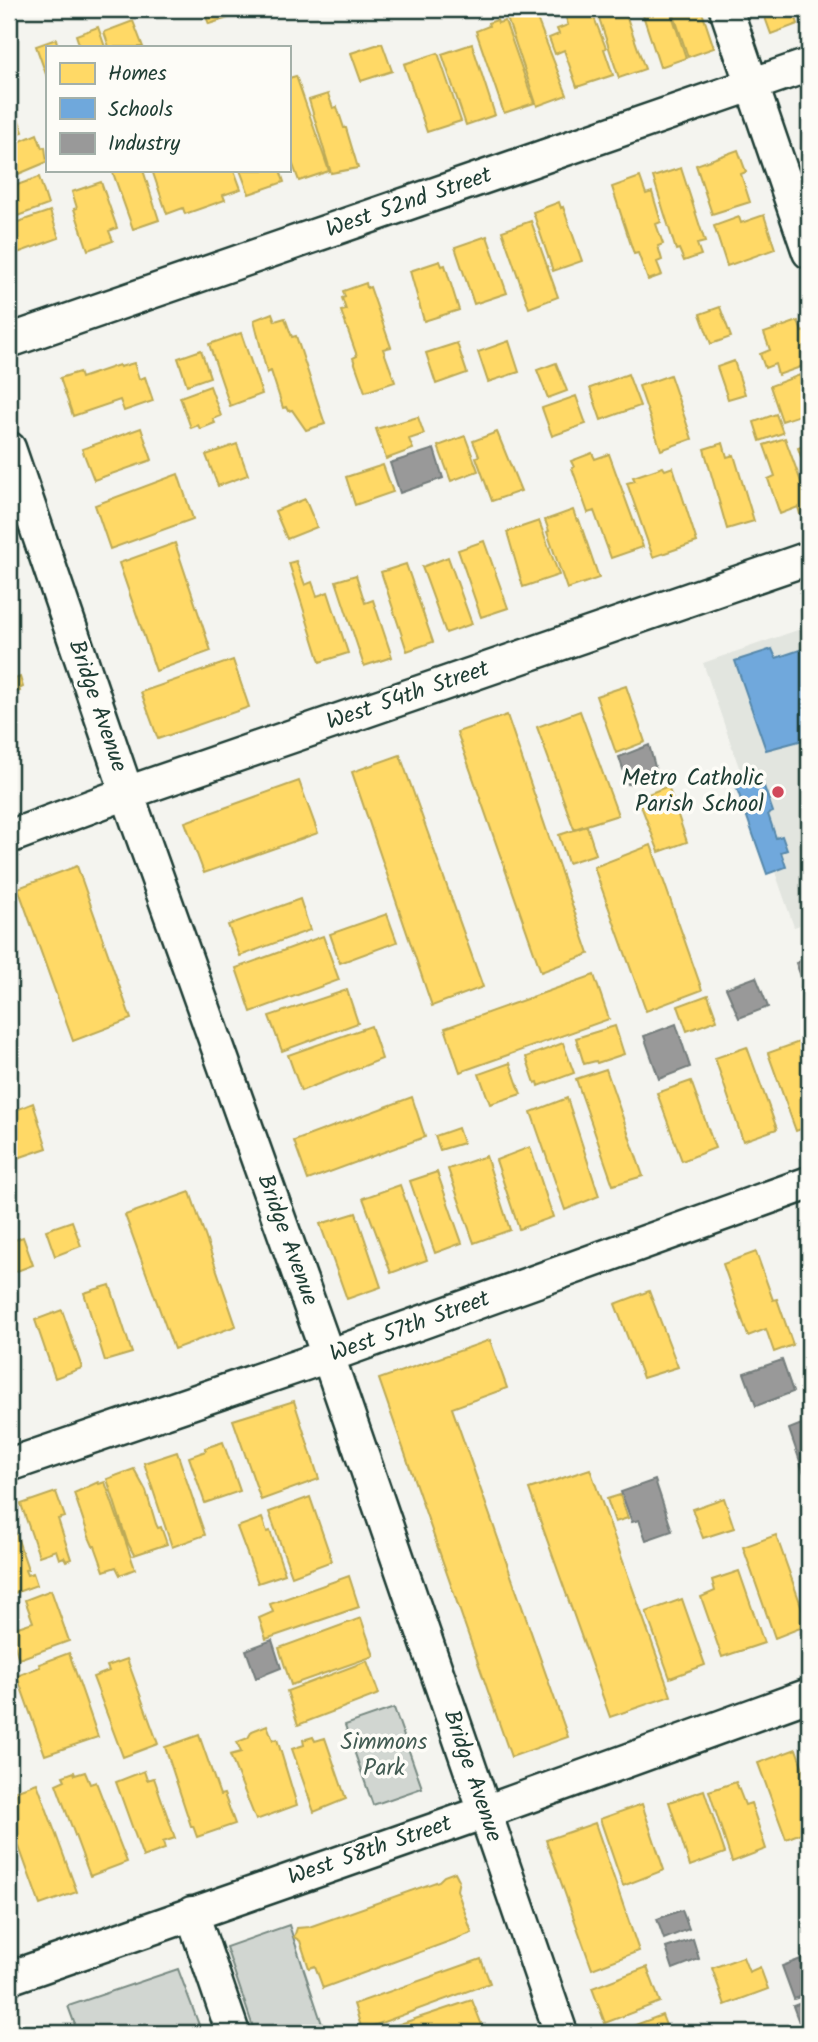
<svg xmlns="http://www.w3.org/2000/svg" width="818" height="2042" font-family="Kalam,sans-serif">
<rect width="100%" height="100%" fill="#f4f4ef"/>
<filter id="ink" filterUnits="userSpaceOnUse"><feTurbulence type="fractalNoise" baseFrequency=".0143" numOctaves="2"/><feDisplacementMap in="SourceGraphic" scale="14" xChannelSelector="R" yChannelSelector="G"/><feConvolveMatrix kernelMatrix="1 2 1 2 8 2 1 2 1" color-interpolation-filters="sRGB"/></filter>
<g filter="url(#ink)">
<path fill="#e2e5df" d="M809 626V922L794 927 703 663Z"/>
<path fill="#d1d6d1" stroke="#788a82" stroke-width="2" d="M394 1708 422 1788 373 1805 345 1725Z
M289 1925 325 2033H255L226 1947Z
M178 1969 202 2033H78L68 2006Z"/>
<path fill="#ffd966" stroke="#bcaa57" stroke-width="2" d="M203 9H228L231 17 209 24Z
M231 9H257L234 17Z
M525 9 528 19 536 16 567 95 537 106 506 15Z
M596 9H620L621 13 625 12 645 69 619 78Z
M641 9H670L686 58 660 67Z
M672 9H701L714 48 688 57Z
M762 9H793L798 24 771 34Z
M591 10 606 48 604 49 613 75 577 87 564 50 555 54 549 38 559 34 557 29 568 25 566 18Z
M497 20 498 23 505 21 534 103 504 113 476 31 489 26 488 23Z
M133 21 143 47H109L104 32Z
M98 27 105 47H80L76 35Z
M56 39 58 47H47V77L36 46Z
M382 43 392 71 361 81 351 53Z
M472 44 495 115 466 125 442 54Z
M438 53 461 121 427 132 404 64Z
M296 76 329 171 299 181 289 154V78Z
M328 94 333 108 337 107 344 128H346L358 168 331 173 309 100Z
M13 104 23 132 9 137V106Z
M37 134 42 148 45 147 47 162 9 178V146Z
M738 150 746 172 741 174 750 202 712 214 696 165Z
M681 168 705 242 697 244 701 255 684 261 679 249 676 250 653 177Z
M112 170H143L159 220 133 229Z
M152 170H234L241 189 223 195 225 200 185 214 183 208 167 214Z
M240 170H280L284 182 249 194Z
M39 177 48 205 9 219V188Z
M640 177 646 194 652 192 661 222 656 224 663 244 658 246 662 260 657 262 662 275 648 280 638 253 634 254 612 187Z
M101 182 117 228 109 231 113 241 88 250 74 209 77 208 72 192Z
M559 202 561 208 563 207 582 261 553 271 533 212Z
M50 211 59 238 9 256V225Z
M764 215 775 249 727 266 714 226 739 217 741 223Z
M531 221 558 297 529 308 502 231Z
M487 236 507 293 474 304 455 247Z
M440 261 442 266 445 265 459 310 424 321 410 271Z
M366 283 367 288 370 287 391 347 383 349 395 382 365 392 353 358 357 356 341 311 346 310 342 298 345 297 343 291Z
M720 307 731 337 711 344 700 314Z
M272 313 275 321 285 318 292 337 296 336 325 424 306 430 292 410 288 411 286 407 283 408 271 371 267 373 254 320Z
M798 321 802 332 809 330V364L778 375 775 364 765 368 760 354 770 350 764 333Z
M241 333 262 394 230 406 209 344Z
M509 341 519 372 488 382 478 352Z
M457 343 467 373 436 384 426 353Z
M201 350 210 377 187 385 178 358Z
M734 361 745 394 728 399 717 367Z
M134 363 139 379 145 377 153 401 124 411 120 400 73 416 60 378 79 372 81 378 119 365 120 367Z
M556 363 567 391 548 398 537 370Z
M628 374 640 406 601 420 590 388Z
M670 375 692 439 661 450 639 386Z
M800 375 809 401V412L782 421 770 386Z
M210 386 221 416 213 419 215 423 200 429 198 425 191 428 180 397Z
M576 396 586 424 552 436 542 408Z
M776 414 783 433 760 441 754 422Z
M418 417 424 434 409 439 413 449 386 459 376 429Z
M141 428 152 460 94 480 82 449Z
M497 432 521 491 492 501 476 457 479 456 473 441Z
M465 436 478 471 451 481 438 446Z
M785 438 809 504 807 505 809 511 800 514 798 507 780 514 768 479 775 476 764 445Z
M723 443 727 457 734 455 754 521 727 529 704 449Z
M237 444 248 475 218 486 206 455Z
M809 444V479L798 448Z
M592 453 595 459 609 454 643 547 611 558 594 511 588 513 572 468 574 467 571 461Z
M383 465 393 492 355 505 346 477Z
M663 467 665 470 673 467 697 542 653 557 627 483 635 481 633 477Z
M178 474 193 519 110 549 95 505Z
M305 499 317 527 287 539 275 511Z
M573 510 577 521 579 520 599 578 567 589 547 532 549 531 545 520Z
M539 521 559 575 523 587 507 532Z
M484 541 508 608 481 617 458 550Z
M175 543 211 651 156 671 119 563Z
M448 557 472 624 446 633 422 567Z
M296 561 305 585 312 582 317 596 328 592 348 653 320 662 289 563Z
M406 564 433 642 407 651 381 572Z
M356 575 365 603 373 600 392 657 364 666 336 581Z
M233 660 249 707 158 739 141 692Z
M9 661 15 679 20 677 23 687 19 689 20 691 9 695Z
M626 686 645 742 616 753 596 696Z
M580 711 618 815 574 829 537 727Z
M507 715 589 954 541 972 457 732Z
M400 755 483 987 432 1006 352 772Z
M299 781 318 833 204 873 185 822Z
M668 786 687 842 659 852 638 798Z
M587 826 596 854 568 863 559 835Z
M651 845 702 990 646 1011 594 867Z
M77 866 131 1019 73 1041 18 888Z
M300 899 310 930 240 956 228 925Z
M387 914 397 942 340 963 330 934Z
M323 936 339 980 251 1012 236 968Z
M594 975 609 1019 460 1072 445 1028Z
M347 990 358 1023 282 1051 269 1016Z
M708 995 717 1020 687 1031 678 1006Z
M371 1026 382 1059 301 1091 288 1055Z
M615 1026 624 1054 597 1063 596 1061 584 1064 576 1038Z
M802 1041 809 1062V1126L796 1131 768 1053Z
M563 1043 574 1073 539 1086 538 1082 535 1083 526 1057Z
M747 1047 777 1129 743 1141 715 1058Z
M510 1063 521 1094 490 1104 479 1074Z
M606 1069 643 1176 613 1185 576 1079Z
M691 1081 715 1148 682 1161 657 1093Z
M412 1097 425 1137 308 1180 294 1141Z
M567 1098 599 1196 565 1210 531 1112Z
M33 1103 47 1148 9 1161V1113Z
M458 1128 463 1143 440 1150 435 1136Z
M530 1147 553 1217 519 1229 496 1160Z
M486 1156 510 1230 474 1243 448 1169Z
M437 1172 462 1243 435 1253 410 1181Z
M400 1185 427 1260 391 1273 363 1198Z
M190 1192 236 1326 174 1349 125 1215Z
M356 1213 381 1287 347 1299 320 1224Z
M72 1221 81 1246 55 1256 46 1230Z
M23 1237 33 1265 9 1274V1242Z
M756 1252 773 1300 777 1299 793 1345 774 1352 766 1329 748 1336 723 1264Z
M110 1285 132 1353 105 1361 84 1293Z
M649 1291 678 1367 643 1378 615 1304Z
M62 1310 82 1368 55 1378 35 1320Z
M490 1340 507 1388 452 1408 568 1737 511 1757 379 1379Z
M294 1401 319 1479 261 1500 233 1420Z
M223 1442 240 1491 205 1503 189 1457 206 1451 205 1448Z
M177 1452 205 1535 172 1547 144 1463Z
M134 1469 146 1491 156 1524 158 1528 161 1527 167 1544 134 1555 127 1541 107 1479Z
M590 1469 671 1696 610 1717 529 1489Z
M98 1482 99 1484 105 1482 135 1569 120 1575 116 1567 104 1571 95 1546H93L89 1537 74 1493Z
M56 1492 65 1517 58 1519 71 1559 66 1561 64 1557 59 1559 56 1550 39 1556 21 1504Z
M620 1495 628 1518 615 1522 607 1499Z
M310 1497 332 1561 292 1576 269 1512Z
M724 1498 734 1528 703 1538 692 1509Z
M262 1518 267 1532 270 1531 285 1574 258 1583 237 1527Z
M9 1521 12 1522 28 1569 25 1570 27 1575 33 1573 37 1585 9 1595Z
M776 1535 808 1625 775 1638 743 1547Z
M739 1571 764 1643 722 1657 701 1597 715 1591 712 1580Z
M349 1576 359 1607 266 1639 259 1618 273 1612 270 1604Z
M51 1590 69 1641 19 1659 9 1630 33 1622 25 1600Z
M682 1599 705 1665 670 1678 646 1612Z
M361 1618 374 1656 291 1685 279 1648Z
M69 1653 98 1737 45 1755 17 1676 40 1667 39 1664Z
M127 1659 158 1744 123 1757 93 1677 109 1671 107 1666Z
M367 1661 379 1694 298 1725 287 1691Z
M267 1725 273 1740 277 1739 297 1805 256 1820 230 1755 241 1752 237 1742 248 1738 252 1731Z
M199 1735 220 1795 224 1794 235 1824 197 1837 193 1826H191L165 1747Z
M313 1737 315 1741 325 1738 346 1799 314 1812 292 1749 304 1745 303 1740Z
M796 1749 809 1786V1830L786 1839 758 1763Z
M144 1771 147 1780 154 1778 175 1838 163 1842 165 1849 143 1857 116 1782Z
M74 1772 75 1775 85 1772 90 1784 96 1782 127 1862 90 1876 56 1784 65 1780 63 1776Z
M736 1782 745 1805 751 1803 766 1849 732 1862 709 1791Z
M37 1783 77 1892 40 1905 9 1819V1793Z
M704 1790 725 1853 690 1866 669 1802Z
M642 1804 664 1870 623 1886 600 1819Z
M595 1823 639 1951 592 1969 546 1840Z
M455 1872 459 1880 457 1890 472 1933 323 1988 315 1966 309 1968 300 1941 294 1937 297 1928 309 1927 439 1881 444 1876Z
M743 1957 749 1972 760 1967 768 1989 725 2005 712 1968Z
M481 1959 490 1983 362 2030 354 2004Z
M647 1967 660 2002 605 2023 592 1988Z
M472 2000 485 2033H396L394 2026Z
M662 2015 669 2033H614Z"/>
<path fill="#6fa8dc" stroke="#5788aa" stroke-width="2" d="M809 647V744L807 739 766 750 735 661 772 649 776 658Z
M760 775 773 812 768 814 776 838 782 836 787 850 781 852 786 867 767 874 735 783Z"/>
<path fill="#999" stroke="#747d7b" stroke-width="2" d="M434 449 443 478 400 493 390 463Z
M649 745 657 774 628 784 619 757Z
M809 958V992H807L796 963Z
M756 977 768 1007 739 1018 726 988Z
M676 1024 690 1067 659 1079 644 1036Z
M782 1360 793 1392 756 1406 744 1373Z
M809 1421V1488L789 1429Z
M655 1480 672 1531 646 1540 639 1520 632 1522 621 1492Z
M272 1640 281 1668 256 1678 246 1650Z
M682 1910 689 1929 664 1939 657 1919Z
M693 1939 699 1959 673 1969 666 1948Z
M809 1956V1994L794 1999 782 1966Z
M809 2000V2033H803L793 2006Z"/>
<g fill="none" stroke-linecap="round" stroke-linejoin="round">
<g stroke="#1f3d34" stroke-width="37">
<path id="street" d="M726 9 809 252
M9 341 809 65
M9 448 127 793 328 1356 561 2033
M9 837 127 793 809 558
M9 1465 328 1356 809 1183
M192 1913 233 2033
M9 1978 485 1812 809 1695"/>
</g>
<use href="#street" stroke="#fdfcf7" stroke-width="32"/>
</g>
</g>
<circle fill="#d1495b" stroke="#fdfcf7" stroke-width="2.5" cx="778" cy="792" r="7"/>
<g text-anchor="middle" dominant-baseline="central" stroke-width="7" stroke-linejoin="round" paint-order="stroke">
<g font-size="23" fill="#1f3d34" stroke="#fdfcf7">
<text transform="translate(409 203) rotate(-19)">West 52nd Street</text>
<text transform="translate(408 696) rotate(-19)">West 54th Street</text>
<text transform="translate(97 706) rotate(71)">Bridge Avenue</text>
<text transform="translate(287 1240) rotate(70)">Bridge Avenue</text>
<text transform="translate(410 1327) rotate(-20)">West 57th Street</text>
<text transform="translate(472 1776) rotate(71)">Bridge Avenue</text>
<text transform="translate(370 1851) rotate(-19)">West 58th Street</text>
</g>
<g font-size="23" fill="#1f3d34" stroke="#fdfcf7" text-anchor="end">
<text x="764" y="779">Metro Catholic<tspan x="764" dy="26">Parish School</tspan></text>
</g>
<g font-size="23" fill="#435c53" stroke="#fdfcf7">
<text x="384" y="1743">Simmons<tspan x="384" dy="26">Park</tspan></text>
</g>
</g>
<rect width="818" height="2042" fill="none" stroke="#fdfcf7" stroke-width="35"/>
<rect x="18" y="18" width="783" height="2007" fill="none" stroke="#1f3d34" stroke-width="2.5" filter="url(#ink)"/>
<rect x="46" y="46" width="245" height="126" fill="#fdfcf7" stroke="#a4b0a9" stroke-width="2"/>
<rect x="60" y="63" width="35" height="21" fill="#ffd966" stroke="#a4b0a9" stroke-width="2"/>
<text x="108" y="80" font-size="21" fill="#1f3d34">Homes</text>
<rect x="60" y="98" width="35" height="21" fill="#6fa8dc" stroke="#a4b0a9" stroke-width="2"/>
<text x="108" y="116" font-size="21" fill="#1f3d34">Schools</text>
<rect x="60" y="133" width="35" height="21" fill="#999999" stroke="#a4b0a9" stroke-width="2"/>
<text x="108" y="150" font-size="21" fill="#1f3d34">Industry</text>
</svg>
